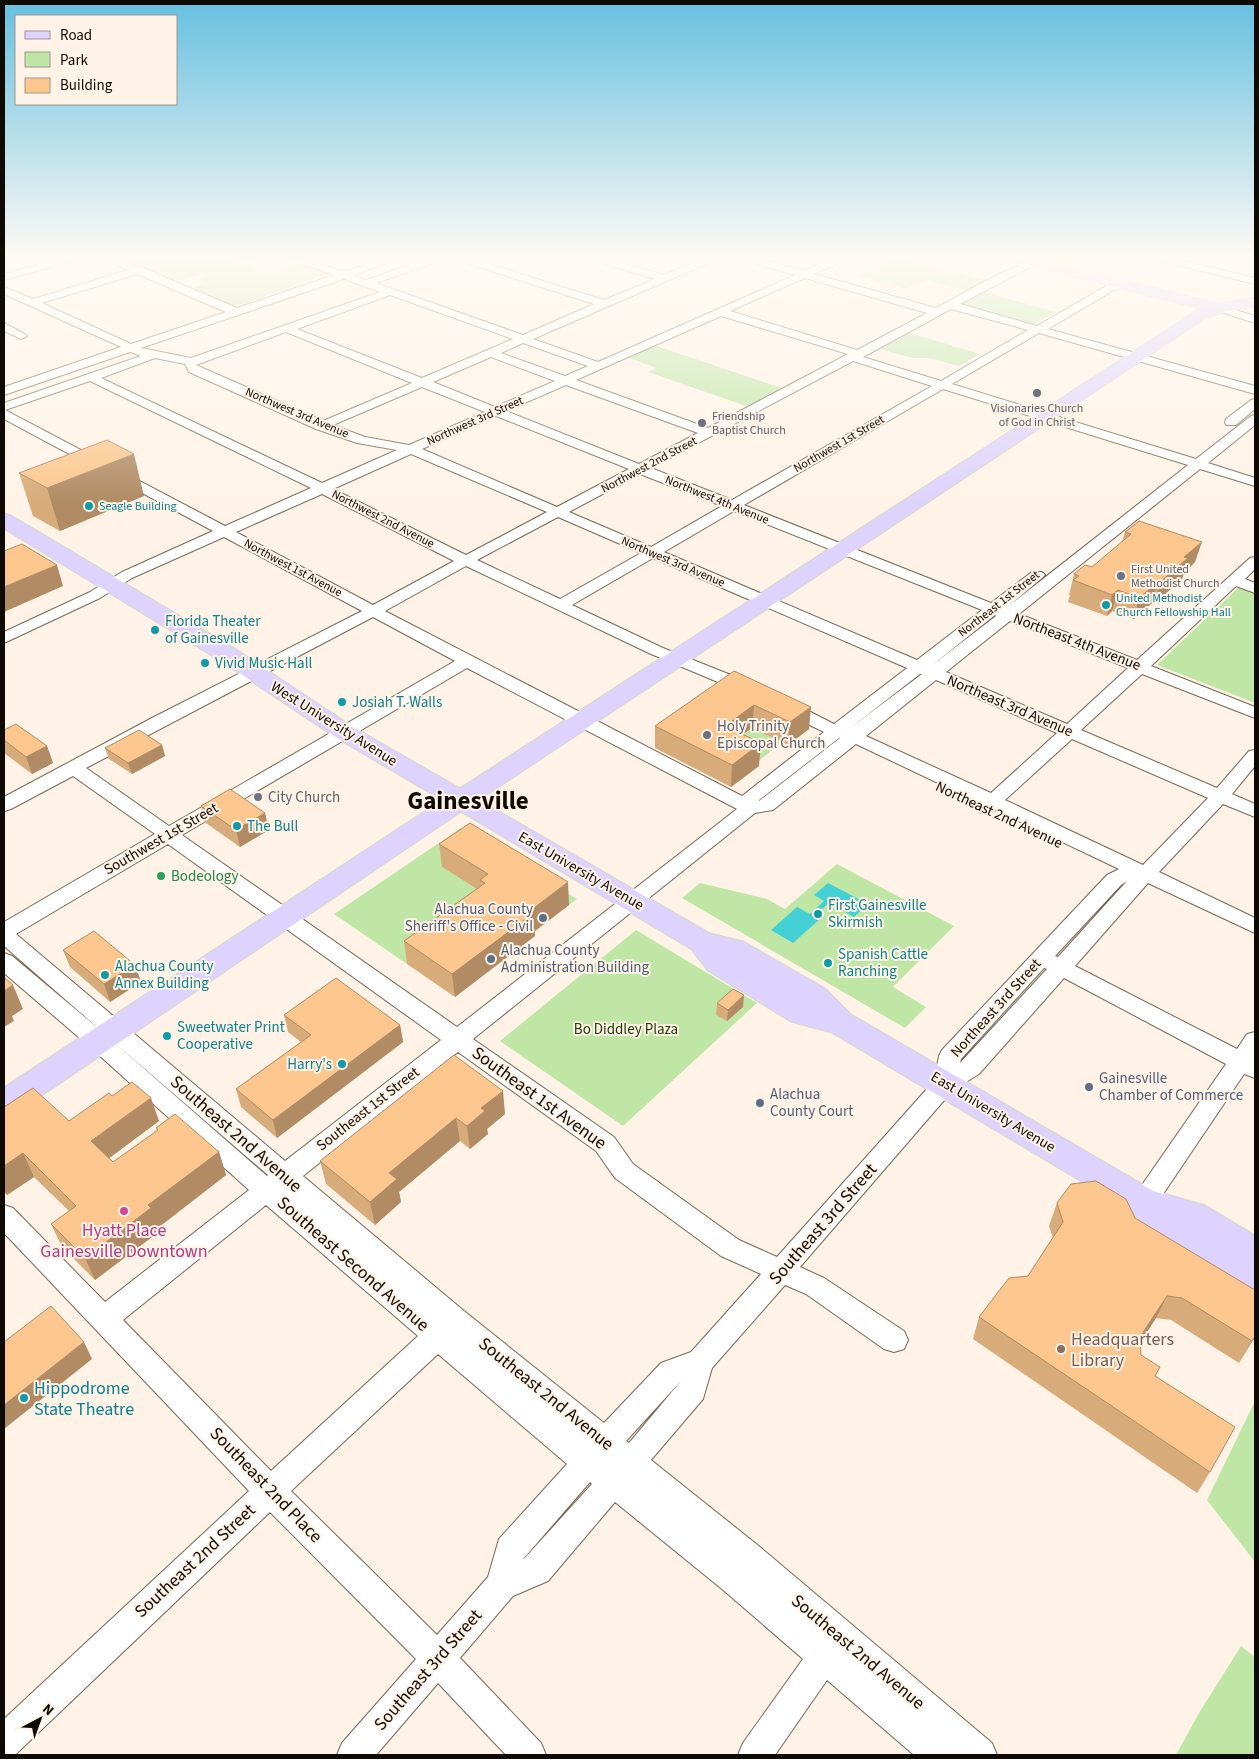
<svg xmlns="http://www.w3.org/2000/svg" width="1259" height="1759" font-family="'Source Sans 3',sans-serif">
<rect width="100%" height="100%" fill="#fff3e7"/>
<path fill="#bfe6a4" d="M119 259H220L249 264 261 274 299 264 328 274 241 305H232L191 289 206 283 199 280 209 276 203 273 177 282Z
M896 259H906L988 281 967 291 926 280 906 289 858 276Z
M982 292 1057 312 1032 325 959 304Z
M910 333 980 354 959 366 929 358H912L880 349Z
M654 345 784 389 749 407 648 372 656 368 627 357Z
M1239 587 1255 592V703L1157 665Z
M753 728 782 742 755 764 724 748Z
M461 828 577 899 569 905 472 846 490 897 487 906 407 964 334 914Z
M837 864 954 926 893 987 926 1007 905 1028 682 898 700 883 767 899 785 909Z
M636 930 757 1003 623 1126 500 1041Z
M1255 1401V1562L1207 1500Z
M1241 1646 1255 1657V1755H1176L1199 1713Z"/>
<path fill="#44d1d5" d="M828 883 868 904 854 917 829 903 814 916 820 919 793 943 771 930 797 907 810 914 824 901 814 895Z"/>
<g fill="none" stroke-linecap="round" stroke-linejoin="round">
<g stroke="#776654" stroke-width="2">
<path id="minor" d="M58 259H73L72 261 4 280V274Z
M105 259H118L143 268 237 308 334 275 294 261 293 259H307L344 272 383 259H397L354 275 366 280 426 259H440L439 261 376 283 523 335 594 304 460 261 459 259H473L604 300 655 279 594 261 593 259H608L664 275 701 259H714L713 261 533 339 598 362 795 275 747 261 746 259H761L804 271 831 259H844L843 261 814 274 936 308C965 293 1018 259 1049 259L1048 261 1027 269 960 304 1037 326 1113 282H1121L1122 284 1121 286 1048 329 1255 386V394L1039 333 952 384 1196 459 1251 416 1255 415V425L1208 463 1255 478V486L1200 469 1019 614 1137 660 1250 558 1255 557V569L1245 579 1255 583V593L1236 586 1151 666 1255 707V718L1142 674 1081 730 1217 788 1249 751 1255 750V766L1232 794 1255 804V817L1223 804 1159 872 1255 918V933L1148 883 1075 966 1237 1049 1247 1034 1255 1032V1078L1244 1074 1153 1209 1144 1213 1135 1209 1131 1202 1135 1195 1226 1064 1064 978 979 1074 953 1090 800 1267 824 1278 904 1331 908 1340 904 1349 894 1352 884 1349 806 1294 785 1285 712 1368 703 1399 651 1460 760 1547 992 1743 997 1755H914L827 1680 775 1755H738L743 1743 803 1659 722 1589 615 1502 548 1581 513 1596 460 1658 541 1743 546 1755H506L438 1683 376 1755H337L342 1743 416 1659 270 1512 16 1754 4 1755V1719L249 1491 4 1233V1205L13 1208 105 1302 249 1190 90 1047 4 973V953L12 956 105 1034 4 946V922L155 834 73 776 11 809 4 811V797L152 718 362 611 224 537 132 578 100 598 4 643V632L90 592 122 572 213 531 4 419V403L141 356 130 352 4 395V387L121 347 4 294V287L33 299 128 270ZM137 274 226 312 131 344 42 303ZM805 278 927 313 857 350 730 311ZM344 279 380 292 191 358 141 348ZM390 295 513 339 422 378 297 329ZM951 309 1028 330 941 381 863 357ZM721 316 848 354 708 428 576 380ZM286 332 412 383 323 421 196 365ZM523 343 588 366 565 376 501 353ZM491 357 555 381 495 407 433 382ZM155 358 185 364 189 372 316 429 357 443 397 450 322 483 101 378ZM853 361 932 386 732 500 651 468ZM90 381 311 488 225 526 5 410ZM566 385 698 433 639 464 506 411ZM422 387 485 412 409 445 365 437 333 425ZM943 389 1188 465 1006 608 1042 578 1045 575 1042 572H1032L991 603 744 505ZM496 416 629 469 557 507 422 449ZM411 454 547 512 466 555 333 489ZM640 474 722 506 651 547 569 512ZM322 494 454 561 373 605 236 532ZM734 511 982 610 917 660 664 552ZM558 517 641 553 560 599 477 560ZM653 558 907 668 834 724 791 702 785 701 779 702 776 706 779 710 824 732 742 796 385 611 466 566 651 654 744 693H756L758 689 756 685 663 648 572 605ZM995 615 996 616 931 666ZM373 617 455 661 169 826 86 768ZM1010 621 1128 668 1067 724 946 672ZM467 668 737 809 457 1027 182 835ZM920 674H922L849 729ZM936 680 1057 733 991 793 866 736ZM839 738H840L759 801V800ZM1072 739 1208 798 1143 865 1005 800ZM856 744 980 803 977 808 979 812 986 814 995 810 1119 869 1107 875 942 1050 939 1056 934 1081 777 1257 739 1240 633 1164 614 1137 473 1039 755 813 773 810ZM168 844 441 1040 285 1161 16 934ZM1127 881 1058 957 1055 956 1121 885ZM1044 968 1047 969 960 1063 961 1059ZM108 1037 268 1175 267 1176ZM458 1052 596 1151 615 1178 721 1256 761 1274 691 1352 661 1363 604 1423 464 1311 303 1176ZM266 1205 418 1336 271 1471 123 1320ZM438 1354 567 1464 499 1539 488 1577 437 1635 291 1491ZM681 1381 629 1443 626 1441 680 1382ZM590 1482 592 1484 523 1560 524 1558Z
M1159 259H1175L1255 278V284L1160 261Z
M1219 305 1255 316V323L1215 310 1214 308 1215 306Z
M4 323 25 334 27 336 21 339 4 331Z
M1255 399V409L1236 425H1226L1225 422 1226 419 1251 400Z"/>
</g>
<g stroke="#d9d8d7" stroke-width="3">
<path id="major" d="M1014 259H1035L1219 304 1255 298V306L1222 312 1205 318 478 800 710 934 743 942 825 989 851 1015 1153 1191 1205 1206 1255 1236V1300L1243 1296 1164 1247 1132 1211 832 1032 791 1021 708 970 692 949 461 811 15 1113 4 1116V1088L443 800 336 737 220 660 4 528V514L11 516 236 650 352 727 460 789 1195 312 1204 309 1015 262Z"/>
</g>
<use href="#minor" fill="#fff" fill-rule="evenodd"/>
<use href="#major" fill="#ddd3fe" fill-rule="evenodd"/>
</g>
<path fill="#d8ab7a" d="M19 473 144 496 60 531 33 516Z
M1139 521 1195 562 1184 573 1182 579 1154 604 1152 603 1134 619 1112 611 1107 616 1068 602 1070 595H1069L1074 574 1092 567 1122 542 1125 532Z
M734 671 809 729 788 745 752 728 743 734 759 766 731 787 655 748V726Z
M4 730 47 746 53 763 32 774 4 753Z
M162 745 165 756 132 774 109 759 105 748Z
M201 806 265 813 269 830 240 847 206 823Z
M439 844 569 905 535 931V936L455 997 407 964 404 941 477 889 442 867Z
M63 950 135 965 141 982 110 1002 70 967Z
M717 1003 743 1007 727 1021 716 1015Z
M284 1015 400 1025 403 1042 277 1138 241 1107 236 1089 301 1042 288 1032Z
M454 1055 505 1114 487 1129 488 1134 470 1149 460 1141 399 1192 401 1202 375 1225 326 1184 320 1161Z
M112 1096 159 1121 109 1158 113 1162 157 1131 156 1128 219 1152 226 1175 159 1227 160 1231 95 1280 62 1247 51 1224 69 1211 34 1177 7 1195 4 1192V1107L69 1121Z
M1057 1203 1135 1218 1255 1337 1239 1363 1171 1320 1156 1318 1140 1342 1141 1355 1156 1376 1210 1472 1197 1493 973 1339 979 1317 1028 1276 1053 1238 1049 1226Z"/>
<path fill="#b08b63" d="M134 454 144 496 60 531 47 488Z
M1202 542 1195 562 1184 573 1182 579 1154 604 1160 582 1184 557Z
M57 565 63 586 4 612V587Z
M1158 582 1152 603 1134 619 1139 598Z
M1118 590 1112 611 1107 616 1112 595Z
M754 705 752 728 724 748 725 726Z
M811 707 809 729 788 745 790 722Z
M761 743 759 766 731 787 732 765Z
M162 745 165 756 132 774 128 763Z
M47 746 53 763 32 774 26 757Z
M265 813 269 830 240 847 236 830Z
M568 882 569 905 535 931V936L455 997 452 974 530 911Z
M135 965 141 982 110 1002 104 984Z
M13 985 23 1009 12 1016 14 1021 4 1027V991Z
M744 995 743 1007 727 1021 728 1010Z
M400 1025 403 1042 277 1138 273 1120Z
M503 1091 505 1114 487 1129 488 1134 470 1149 467 1126 481 1108Z
M151 1098 159 1121 100 1165 91 1141Z
M456 1118 460 1141 399 1192 401 1202 375 1225 370 1202 389 1173Z
M219 1152 226 1175 159 1227 160 1231 95 1280 85 1258 148 1205Z
M23 1153 34 1177 7 1195 4 1189V1166Z
M1167 1296 1156 1318 1130 1359 1140 1337Z
M1255 1336V1337L1239 1363Z
M84 1342 92 1359 4 1429V1405Z"/>
<path fill="#fbc78e" stroke="#b08b63" d="M107 440 134 454 47 488 19 473Z
M1139 521 1202 542 1184 557 1188 558 1160 582H1158L1139 598 1118 590 1112 595 1073 580 1079 576 1074 574 1085 565 1092 567 1131 534 1125 532Z
M22 544 57 565 4 587V551Z
M734 671 811 707 790 722 754 705 725 726 761 743 732 765 655 726Z
M16 724 47 746 26 757 4 740V730Z
M139 730 162 745 128 763 105 748Z
M230 789 265 813 236 830 201 806Z
M470 823 568 882 530 911 534 913 452 974 404 941 485 883 480 880 488 874 439 844Z
M94 931 135 965 104 984 63 950Z
M4 977 13 985 4 991Z
M336 978 400 1025 273 1120 236 1089 311 1035 284 1015Z
M733 989 744 995 728 1010 717 1003Z
M454 1055 503 1091 481 1108 485 1111 467 1126 456 1118 389 1173 397 1179 370 1202 320 1161Z
M132 1082 151 1098 91 1141 113 1162 158 1130 156 1128 175 1114 219 1152 148 1205 151 1208 85 1258 51 1224 76 1206 23 1153 4 1166V1107L33 1088 69 1121 109 1093 112 1096Z
M1096 1181 1126 1199 1135 1218 1255 1290V1336L1252 1341 1182 1298 1167 1296 1140 1337 1141 1355 1160 1367 1155 1376 1235 1427 1210 1472 979 1317 1009 1278 1028 1276 1063 1222 1057 1203 1071 1184Z
M51 1306 84 1342 4 1405V1342Z"/>
<linearGradient id="sky" x2="0" y2="1"><stop stop-color="#66c0e0"/><stop offset="0.51" stop-color="#fffaf4"/><stop offset="1" stop-color="#fffaf4" stop-opacity="0"/></linearGradient>
<rect width="1259" height="505" fill="url(#sky)"/>
<g fill="#6b7280" stroke="#fff3e7" stroke-width="2">
<circle cx="1037" cy="393" r="5"/>
<circle cx="702" cy="423" r="5"/>
<circle cx="1121" cy="576" r="5"/>
<circle cx="707" cy="735" r="5"/>
<circle cx="258" cy="797" r="5"/>
</g>
<g fill="#0f9aa8" stroke="#fff3e7" stroke-width="2">
<circle cx="89" cy="506" r="5"/>
<circle cx="1106" cy="605" r="5"/>
<circle cx="155" cy="630" r="5"/>
<circle cx="205" cy="663" r="5"/>
<circle cx="342" cy="702" r="5"/>
<circle cx="237" cy="826" r="5"/>
<circle cx="818" cy="914" r="5"/>
<circle cx="828" cy="963" r="5"/>
<circle cx="105" cy="975" r="5"/>
<circle cx="167" cy="1036" r="5"/>
<circle cx="342" cy="1064" r="5"/>
<circle cx="24" cy="1398" r="5"/>
</g>
<circle fill="#2e9e5b" stroke="#fff3e7" stroke-width="2" cx="161" cy="876" r="5"/>
<g fill="#5c6f8a" stroke="#fff3e7" stroke-width="2">
<circle cx="543" cy="918" r="5"/>
<circle cx="491" cy="959" r="5"/>
<circle cx="1089" cy="1087" r="5"/>
<circle cx="760" cy="1103" r="5"/>
</g>
<circle fill="#d1479c" stroke="#fff3e7" stroke-width="2" cx="124" cy="1211" r="5"/>
<circle fill="#8d6e63" stroke="#fff3e7" stroke-width="2" cx="1061" cy="1349" r="5"/>
<g text-anchor="middle" dominant-baseline="central" stroke-width="4" stroke-linejoin="round" paint-order="stroke">
<g font-size="12" fill="#5b616d" stroke="#fff3e7" text-anchor="start">
<text x="1037" y="408" text-anchor="middle">Visionaries Church<tspan x="1037" dy="14">of God in Christ</tspan></text>
<text x="712" y="416">Friendship<tspan x="712" dy="14">Baptist Church</tspan></text>
<text x="1131" y="569">First United<tspan x="1131" dy="14">Methodist Church</tspan></text>
</g>
<g font-size="12" fill="#100a05" stroke="#fff3e7">
<text transform="translate(297 413) rotate(23)">Northwest 3rd Avenue</text>
<text transform="translate(475 421) rotate(-24)">Northwest 3rd Street</text>
<text transform="translate(839 444) rotate(-30)">Northwest 1st Street</text>
<text transform="translate(649 465) rotate(-28)">Northwest 2nd Street</text>
<text transform="translate(717 500) rotate(22)">Northwest 4th Avenue</text>
<text transform="translate(383 519) rotate(27)">Northwest 2nd Avenue</text>
<text transform="translate(673 562) rotate(23)">Northwest 3rd Avenue</text>
<text transform="translate(293 568) rotate(28)">Northwest 1st Avenue</text>
<text transform="translate(999 604) rotate(-38)">Northeast 1st Street</text>
</g>
<g font-size="12" fill="#0d838f" stroke="#fff3e7" text-anchor="start">
<text x="99" y="506">Seagle Building</text>
<text x="1116" y="598">United Methodist<tspan x="1116" dy="14">Church Fellowship Hall</tspan></text>
</g>
<g font-size="15" fill="#0d838f" stroke="#fff3e7" text-anchor="start">
<text x="165" y="621">Florida Theater<tspan x="165" dy="17">of Gainesville</tspan></text>
<text x="215" y="663">Vivid Music Hall</text>
<text x="352" y="702">Josiah T. Walls</text>
<text x="247" y="826">The Bull</text>
<text x="828" y="905">First Gainesville<tspan x="828" dy="17">Skirmish</tspan></text>
<text x="838" y="954">Spanish Cattle<tspan x="838" dy="17">Ranching</tspan></text>
<text x="115" y="966">Alachua County<tspan x="115" dy="17">Annex Building</tspan></text>
<text x="177" y="1027">Sweetwater Print<tspan x="177" dy="17">Cooperative</tspan></text>
<text x="332" y="1064" text-anchor="end">Harry's</text>
</g>
<g font-size="15" fill="#100a05" stroke="#fff3e7">
<text transform="translate(1077 642) rotate(21)">Northeast 4th Avenue</text>
<text transform="translate(1010 706) rotate(23)">Northeast 3rd Avenue</text>
<text transform="translate(334 724) rotate(32)">West University Avenue</text>
<text transform="translate(999 815) rotate(25)">Northeast 2nd Avenue</text>
<text transform="translate(161 839) rotate(-30)">Southwest 1st Street</text>
<text transform="translate(581 871) rotate(30)">East University Avenue</text>
<text transform="translate(996 1008) rotate(-48)">Northeast 3rd Street</text>
<text transform="translate(368 1109) rotate(-38)">Southeast 1st Street</text>
<text transform="translate(993 1112) rotate(31)">East University Avenue</text>
</g>
<g font-size="15" fill="#5b616d" stroke="#fff3e7" text-anchor="start">
<text x="717" y="726">Holy Trinity<tspan x="717" dy="17">Episcopal Church</tspan></text>
<text x="268" y="797">City Church</text>
</g>
<g font-size="15" fill="#27864d" stroke="#fff3e7" text-anchor="start">
<text x="171" y="876">Bodeology</text>
</g>
<g font-size="15" fill="#4e5e75" stroke="#fff3e7" text-anchor="start">
<text x="533" y="909" text-anchor="end">Alachua County<tspan x="533" dy="17">Sheriff's Office - Civil</tspan></text>
<text x="501" y="950">Alachua County<tspan x="501" dy="17">Administration Building</tspan></text>
<text x="1099" y="1078">Gainesville<tspan x="1099" dy="17">Chamber of Commerce</tspan></text>
<text x="770" y="1094">Alachua<tspan x="770" dy="17">County Court</tspan></text>
</g>
<g font-size="15" fill="#203c02" stroke="#fff3e7">
<text x="626" y="1029">Bo Diddley Plaza</text>
</g>
<g font-size="18" fill="#100a05" stroke="#fff3e7">
<text transform="translate(539 1098) rotate(36)">Southeast 1st Avenue</text>
<text transform="translate(236 1134) rotate(41)">Southeast 2nd Avenue</text>
<text transform="translate(823 1224) rotate(-49)">Southeast 3rd Street</text>
<text transform="translate(353 1264) rotate(41)">Southeast Second Avenue</text>
<text transform="translate(546 1394) rotate(39)">Southeast 2nd Avenue</text>
<text transform="translate(266 1485) rotate(46)">Southeast 2nd Place</text>
<text transform="translate(195 1561) rotate(-43)">Southeast 2nd Street</text>
<text transform="translate(858 1652) rotate(40)">Southeast 2nd Avenue</text>
<text transform="translate(428 1670) rotate(-49)">Southeast 3rd Street</text>
</g>
<g font-size="18" fill="#b23c85" stroke="#fff3e7">
<text x="124" y="1230">Hyatt Place<tspan x="124" dy="21">Gainesville Downtown</tspan></text>
</g>
<g font-size="18" fill="#785e54" stroke="#fff3e7" text-anchor="start">
<text x="1071" y="1339">Headquarters<tspan x="1071" dy="21">Library</tspan></text>
</g>
<g font-size="18" fill="#0d838f" stroke="#fff3e7" text-anchor="start">
<text x="34" y="1388">Hippodrome<tspan x="34" dy="21">State Theatre</tspan></text>
</g>
<g font-size="25" font-weight="bold" fill="#100a05" stroke="#fff3e7">
<text x="468" y="801">Gainesville</text>
</g>
</g>
<rect width="1259" height="1759" fill="none" stroke="#100a05" stroke-width="10"/>
<rect x="15" y="15" width="162" height="90" fill="#fff3e7" stroke="#9f968d"/>
<rect x="25" y="31" width="25" height="8" fill="#ddd3fe" stroke="#9f968d"/>
<text x="60" y="40" font-size="15" fill="#100a05">Road</text>
<rect x="25" y="52" width="25" height="15" fill="#bfe6a4" stroke="#9f968d"/>
<text x="60" y="65" font-size="15" fill="#100a05">Park</text>
<rect x="25" y="78" width="25" height="15" fill="#fbc78e" stroke="#9f968d"/>
<text x="60" y="90" font-size="15" fill="#100a05">Building</text>
<g transform="translate(40 1719) rotate(41)" stroke="#fff3e7" stroke-width="4" paint-order="stroke">
<path d="M0-4L9 19L0 12L-9 19Z" fill="#100a05"/>
<text y="-8" font-size="14" font-weight="bold" text-anchor="middle" fill="#100a05">N</text>
</g>
</svg>
